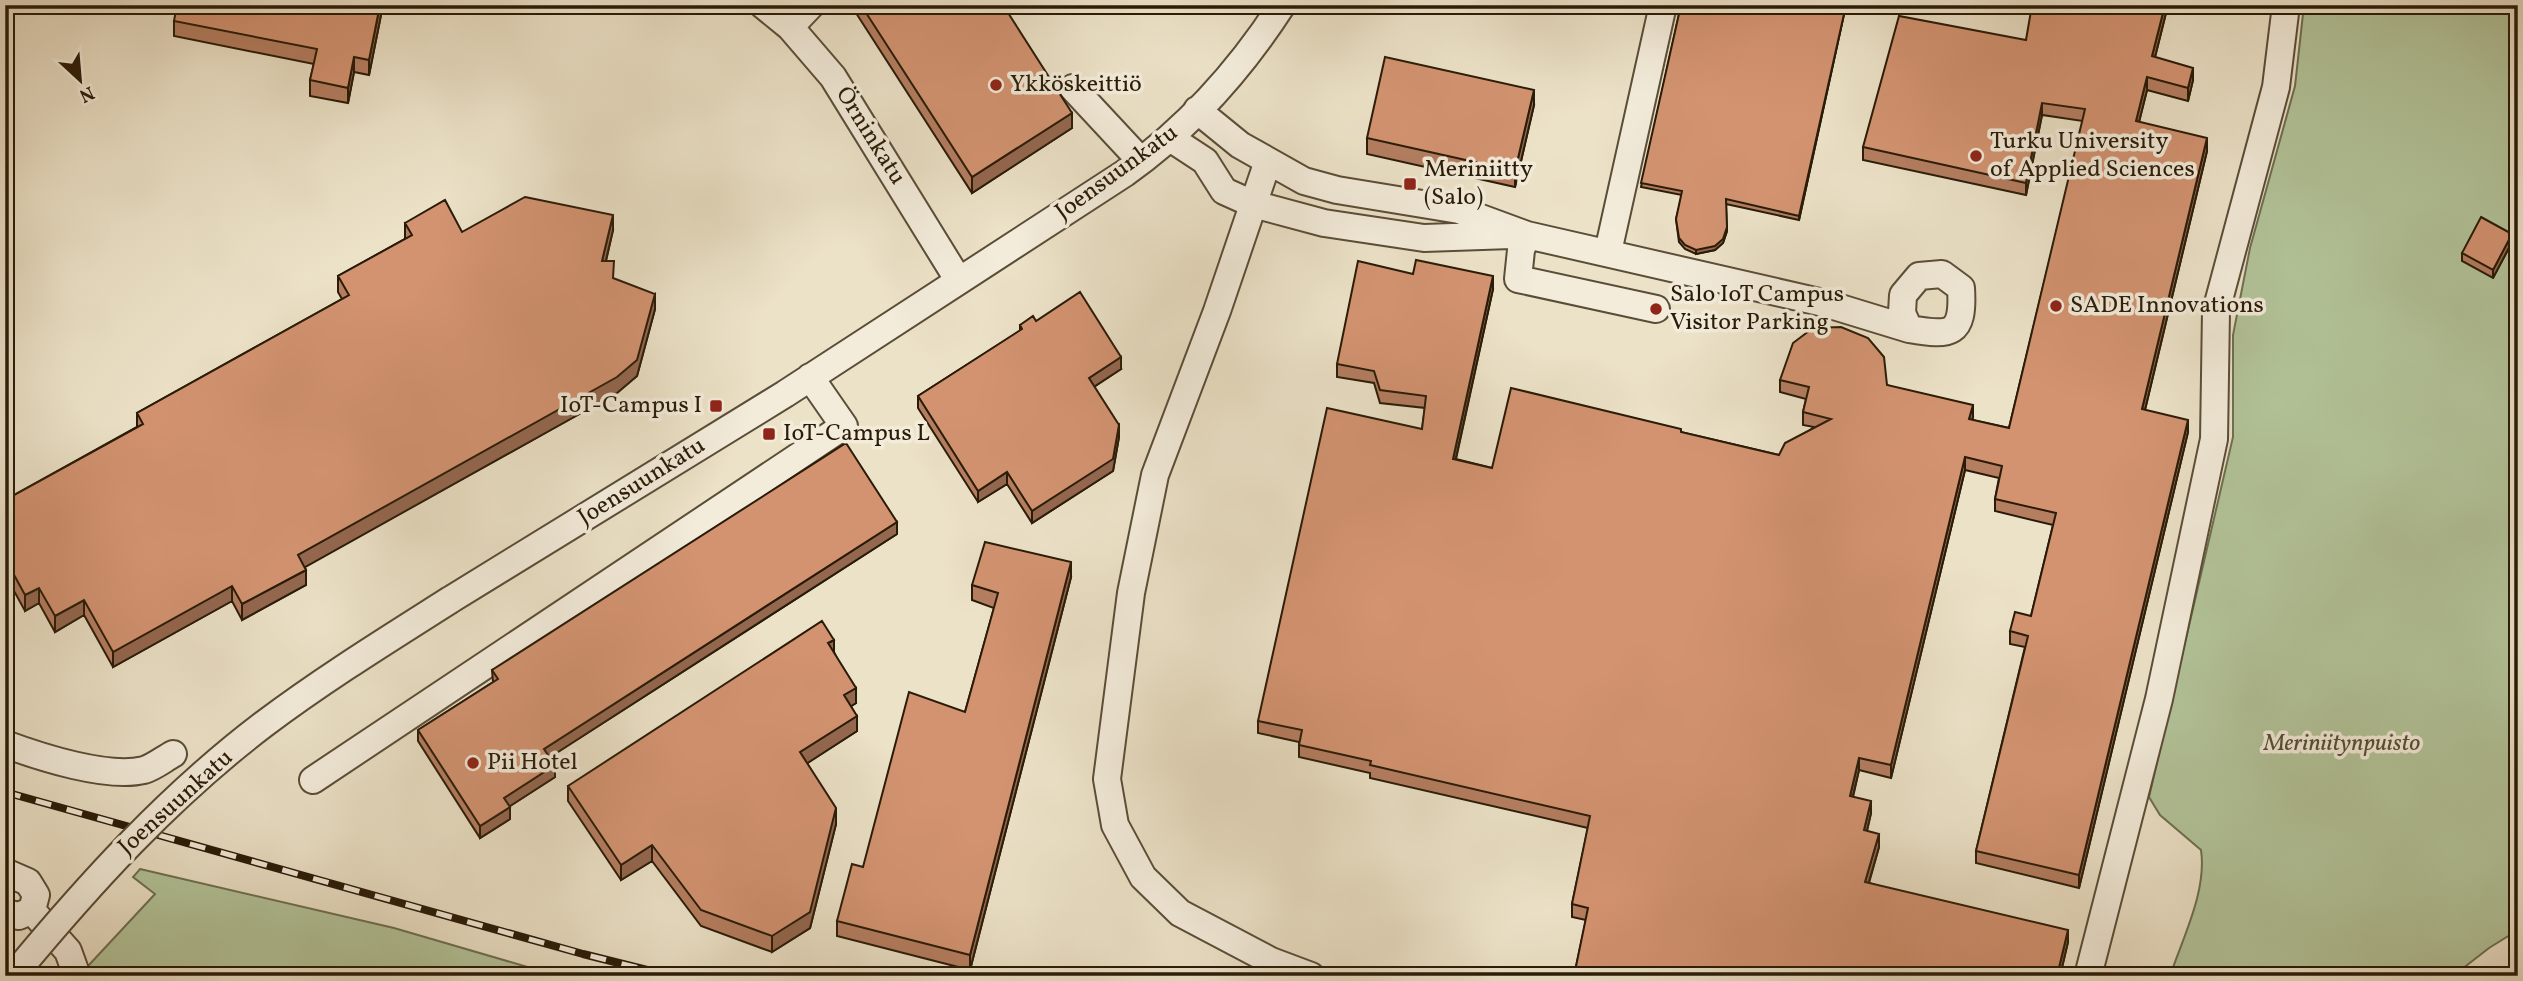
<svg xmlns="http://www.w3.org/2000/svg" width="2523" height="981" font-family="Vollkorn,serif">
<rect width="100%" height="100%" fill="#ece2c8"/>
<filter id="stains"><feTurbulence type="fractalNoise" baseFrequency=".00286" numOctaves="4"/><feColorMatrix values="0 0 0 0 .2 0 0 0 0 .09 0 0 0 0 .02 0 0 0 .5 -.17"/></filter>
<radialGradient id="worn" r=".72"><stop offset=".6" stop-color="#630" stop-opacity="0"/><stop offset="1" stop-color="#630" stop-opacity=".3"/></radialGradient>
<path fill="#b3c49a" stroke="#6e7051" stroke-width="2" d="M2304 5H2518V930L2489 948 2453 976H2170C2183 937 2207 891 2201 850L2160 815 2149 797 2233 437V335L2250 248 2295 86Z
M140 869 394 928 531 968 572 976H92L88 966 155 894 133 877Z"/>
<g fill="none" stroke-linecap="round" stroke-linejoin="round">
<g stroke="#5a4d38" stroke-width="30">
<path id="minor" d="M763 5 790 27 833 77 959 281
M790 27 811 5
M1073 88 1141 161
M1197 110 1240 145 1304 181 1337 190 1459 210 1527 235 1824 303 1909 329
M1170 138 1205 161 1224 191 1253 204 1324 223 1424 238 1511 235
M1268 161 1217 311 1155 475 1131 593 1107 779 1115 825 1143 877 1180 913 1271 961 1311 976
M1527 235 1521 250 1518 279 1656 309
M1608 252 1663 5
M1942 274 1961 288C1964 336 1951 336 1909 329L1902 313 1903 295 1919 276Z
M450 600 785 394 1125 173C1188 128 1240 70 1282 5
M5 744C40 757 108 779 144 770 154 767 164 759 173 754
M313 780 844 426 810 377
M5 872 28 882 36 895 32 910 19 916 5 913
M35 914 68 951 77 976
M2088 976 2159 699 2214 439 2216 311 2276 87 2286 5"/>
</g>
<use href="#minor" stroke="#f3ecdb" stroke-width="26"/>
<g stroke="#291b08" stroke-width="8">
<path id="rail" d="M5 792 583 954 671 976"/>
</g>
<use href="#rail" stroke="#f3ecdb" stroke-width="5" stroke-dasharray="16" stroke-linecap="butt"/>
<g stroke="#5a4d38" stroke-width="30" stroke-linecap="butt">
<path id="minor-bridge" d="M13 976C89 884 169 796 264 724 324 679 387 640 450 600"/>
</g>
<use href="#minor-bridge" stroke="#f3ecdb" stroke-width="26"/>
</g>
<path fill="#b57e61" stroke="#291b08" stroke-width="2" d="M81 5H105L104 11Z
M383 5 369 75 354 72 348 103 310 96V80L314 64 174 36V21Z
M856 5H1003L1072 128 972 193 856 13Z
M1681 5H1846L1799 220 1726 204 1727 231 1723 243 1715 250 1696 254 1685 249 1679 242 1676 219 1682 195 1641 187Z
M2168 5 2155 57 2193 80 2188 101 2147 90 2139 122 2207 151 2145 410 2188 432 2079 888 1976 863V851L2025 647 2010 644V631L2031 616 2053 525 1995 511V499L1999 478 1965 470 1891 778 1859 770 1853 797 1871 813 1867 831 1879 847 1869 883 2068 942 2060 976H1574L1586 920 1572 917V904L1588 828 1370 778V773L1299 757V742L1258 733V721L1422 429 1425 408 1380 403 1374 383 1337 377V364L1413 274 1493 289 1456 459 1492 468 1681 432 1779 455 1814 427 1803 425V412L1806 399 1780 392V380L1887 385 1973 417 1972 420 2009 428 2083 121 2042 115 2026 195 1863 160V147L2026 40Z
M1534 105 1515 187 1367 154V138Z
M405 223 462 232 613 230 606 261 613 279 655 309 637 376 617 393 304 567 306 585 242 620 232 601 113 667 84 615 55 632 39 603 25 611 13 589 5 593V500L137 427V413L342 299 338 292V276L405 239Z
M2512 242 2493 278 2462 261V253Z
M1036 321 1121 369 1094 387 1119 437 1113 471 1032 523 1007 484 978 502 918 408V396L1020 331V325Z
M897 534 550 757 555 777 510 806V819L480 838 418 741V730L493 682 492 670Z
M1071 577 970 970 837 936V921L863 867 965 712 994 608 972 600V585Z
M834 652 856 703 851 706 857 731 807 763 836 824 810 928 772 952 701 926 652 861 621 880 568 801V786Z"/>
<path fill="#94674f" stroke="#291b08" stroke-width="2" d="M380 5H383L369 75V60Z
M1846 5 1799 220V216Z
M2165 5H2168L2152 69V56Z
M354 57V72L348 103V88Z
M2193 68V80L2188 101V88Z
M2147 77V90L2136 134V121Z
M1534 90V105L1515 187V171Z
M2042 103V115L2026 195V183Z
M1072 113V128L972 193V177Z
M2207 138V151L2142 422V409Z
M613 215V230L602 277V261Z
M1727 227V231L1723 243 1715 250 1696 254V250Z
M2512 234V242L2493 278V270Z
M1493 276V289L1453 471V459Z
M655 294V309L637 376 617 393 298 571V555Z
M1121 357V369L1089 390V378Z
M1973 405V417L1969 432V419Z
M2188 420V432L2079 888V875Z
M1119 425V437L1113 471 1032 523V511Z
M1965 457V470L1891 778V765Z
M1007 472V484L978 502V491Z
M897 522V534L544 761V749Z
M1071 562V577L970 970V955Z
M306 570V585L242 620V604Z
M13 573V589L5 593V578Z
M232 586V601L113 667V652Z
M39 588V603L25 611V595Z
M84 600V615L55 632V616Z
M834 640V655L828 643Z
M856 688V703L844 711V695Z
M857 716V731L800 768V752Z
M1859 758V770L1850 808V796Z
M555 765V777L504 810V798Z
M1871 801V813L1864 843V830Z
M510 807V819L480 838V826Z
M836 808V824L810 928 772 952V936Z
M1879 834V847L1865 895V882Z
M652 845V861L621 880V865Z
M2068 930V942L2060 976H2057Z"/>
<path fill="#d39371" stroke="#291b08" stroke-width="2" d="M177 5H380L369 60 354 57 348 88 310 80 317 49 174 21Z
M861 5H1003L1072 113 972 177Z
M1681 5H1846L1799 216 1726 199 1727 227 1723 239 1715 246 1696 250 1685 245 1679 238 1676 219 1682 191 1641 183Z
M2032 5H2165L2152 56 2193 68 2188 88 2147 77 2136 121 2207 138 2142 409 2188 420 2079 875 1976 851 2028 636 2010 631 2015 612 2031 616 2056 513 1995 499 2002 466 1965 457 1891 765 1859 758 1850 796 1871 801 1864 830 1879 834 1865 882 2068 930 2057 976H1574L1588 908 1572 904 1590 816 1370 765 1371 761 1299 745 1302 730 1258 721 1327 408 1422 429 1426 396 1380 390 1374 371 1337 364 1358 261 1413 274 1416 260 1493 276 1453 459 1492 468 1511 388 1681 429V432L1779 455 1785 443 1831 419 1803 412 1809 387 1780 380 1793 343 1813 328 1841 327 1868 338 1884 357 1887 385 1973 405 1969 419 2009 428 2085 109 2042 103 2026 183 1863 147 1899 16 2026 40Z
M1385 57 1534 90 1515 171 1367 138Z
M525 197 613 215 602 261H614L613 278 655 294 637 360 617 377 298 555 306 570 242 604 232 586 113 652 84 600 55 616 39 588 25 595 13 573 5 578V500L143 424 137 413 349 295 338 276 412 235 405 223 445 200 462 232Z
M2481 217 2512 234 2493 270 2462 253Z
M1080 292 1121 357 1089 378 1119 425 1113 459 1032 511 1007 472 978 491 918 396 1022 329 1020 325 1033 316 1036 321Z
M846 443 897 522 544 749 555 765 504 798 510 807 480 826 418 730 498 679 492 670Z
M985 542 1071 562 970 955 837 921 852 864 863 867 909 692 965 712 998 593 972 585Z
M822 621 834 640 828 643 856 688 844 695 857 716 800 752 836 808 810 912 772 936 701 910 652 845 621 865 568 786Z"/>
<g fill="#8f2418" stroke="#f3ecdb" stroke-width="2.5">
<circle cx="996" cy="85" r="7"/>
<circle cx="1976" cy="156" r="7"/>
<rect x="1403" y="177" width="14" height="14" rx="3.5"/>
<circle cx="2056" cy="306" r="7"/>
<circle cx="1656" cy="309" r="7"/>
<rect x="709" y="399" width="14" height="14" rx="3.5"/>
<rect x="762" y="427" width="14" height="14" rx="3.5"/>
<circle cx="473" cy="763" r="7"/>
</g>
<g text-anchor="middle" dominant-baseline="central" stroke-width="7" stroke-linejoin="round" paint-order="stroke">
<g font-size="24" fill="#291b08" stroke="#f3ecdb" text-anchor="start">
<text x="1010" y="85">Ykköskeittiö</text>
<text x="1990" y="142">Turku University<tspan x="1990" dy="28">of Applied Sciences</tspan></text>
<text x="1424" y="170">Meriniitty<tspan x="1424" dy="28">(Salo)</tspan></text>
<text x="1670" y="295">Salo IoT Campus<tspan x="1670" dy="28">Visitor Parking</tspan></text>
<text x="2070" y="306">SADE Innovations</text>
<text x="702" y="406" text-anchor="end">IoT-Campus I</text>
<text x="783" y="434">IoT-Campus L</text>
<text x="487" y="763">Pii Hotel</text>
</g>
<g font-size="24" fill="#291b08" stroke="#f3ecdb">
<text transform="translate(870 136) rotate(58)">Örninkatu</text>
<text transform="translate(1117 173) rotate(-36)">Joensuunkatu</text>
<text transform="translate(642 482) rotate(-32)">Joensuunkatu</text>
<text transform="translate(176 803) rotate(-42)">Joensuunkatu</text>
</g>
<g font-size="24" font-style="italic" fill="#524e34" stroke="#f3ecdb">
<text x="2342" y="744">Meriniitynpuisto</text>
</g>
</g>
<rect width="2523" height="981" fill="none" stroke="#ece2c8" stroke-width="28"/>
<rect x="7" y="7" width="2509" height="967" fill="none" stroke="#291b08" stroke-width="3.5"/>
<rect x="14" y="14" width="2495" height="953" fill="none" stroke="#291b08" stroke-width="2"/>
<g transform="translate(80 80) rotate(154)" stroke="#f3ecdb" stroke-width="5" paint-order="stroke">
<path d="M0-5L12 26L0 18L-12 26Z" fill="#291b08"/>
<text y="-10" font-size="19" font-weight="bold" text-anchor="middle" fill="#291b08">N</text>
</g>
<rect width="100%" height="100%" filter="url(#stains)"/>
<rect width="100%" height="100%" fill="url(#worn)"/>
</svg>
